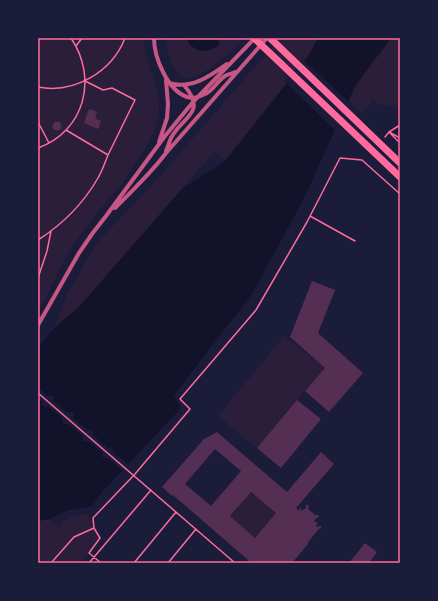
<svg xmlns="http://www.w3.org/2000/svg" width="438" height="601" font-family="Montserrat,sans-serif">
<rect width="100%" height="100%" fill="#1b1b3a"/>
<path fill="#2a1e3b" d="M38 38H144C144 64 162 86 159 112 158 124 152 136 146 146 138 160 129 174 119 187 110 199 99 209 90 222 81 233 74 245 66 257 55 275 50 295 38 311Z
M165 38H239L241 41C232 50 197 85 183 77 172 71 167 49 165 38Z
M280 38H318L309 55 225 161 214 152 79 307 55 327 68 292 97 243 162 174Z
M391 38H400V110C391 104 381 107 373 100L361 113 349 101 355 86Z
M284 336 325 368 297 400 257 448 218 416Z
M251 492 276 513 255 538 230 517Z
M83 514 89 516 94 528 101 538 80 563H38V521L49 519 59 527C67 519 71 515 83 514Z"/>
<path fill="#12122b" d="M186 38H216L219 41 220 44C208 55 193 53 186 38Z
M318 38H391L355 86 304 198 252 294 174 395 181 408 102 492 92 506 69 510 49 519 38 521V348L55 327 79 307 182 189 225 161 309 55Z"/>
<path fill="#1b1b3a" d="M303 59 350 103 337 132 285 82Z
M38 387 48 396 50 395 53 396 54 398 53 400 68 413 70 412 73 413 74 415 73 418 88 430 90 429 92 430 93 432V435L108 448 110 447H112L113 449V452L130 466 124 472 108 458 105 459 103 458 102 456 103 453 88 441H83L82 439 83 436 68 424H63L62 422 63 419 48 406 46 407 43 406 42 404 43 402 38 398Z"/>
<path fill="#542f53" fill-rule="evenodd" d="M89 109 97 112 95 118 101 121 98 129 84 123Z
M52.5 126a4.5 4.5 0 1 1 9 0a4.5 4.5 0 1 1-9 0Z
M312 281 335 290 318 333 363 373 329 412 305 391 325 368 290 337Z
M297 400 321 419 281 468 257 448Z
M217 432 287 492 321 452 334 464 296 508 299 511V509L301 508V511L306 508V505H309L308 509 315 515H318L319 517 316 518 314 522H317V525L315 524 317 527 321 526V528L319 529 308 542V544L292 563H252L250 561 249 562 247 561 248 560 173 495 172 496 162 487 204 439ZM215 449 241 471 211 506 185 484ZM251 492 276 513 255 538 230 516Z
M365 543 377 552 369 563H349Z"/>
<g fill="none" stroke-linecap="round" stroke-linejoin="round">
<path stroke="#ff6b9d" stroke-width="1.5" d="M76 46 82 38
M38 87C74 94 112 72 125 38
M38 122 49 143
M66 130 108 155 135 100 112 88 103 90 85 81
M385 137 389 132 400 125
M400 138 389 132 400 143
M38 148C85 131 98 78 71 38
M310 216 355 241
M38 240C63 224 83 204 98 178 102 171 105 163 108 155
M38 278 47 251 51 231
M38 393 235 563
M94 528 100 538 89 553 101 563
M51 563 74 537 94 528 93 518 135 474 190 409 180 399 256 310 307 222 340 158 362 160 400 194
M89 563 151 490
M134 563 176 512
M168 563 196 529"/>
<path stroke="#c65784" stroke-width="4" d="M154 38C154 57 167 90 187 97 192 99 199 97 205 94 213 91 217 81 225 76 228 74 233 73 236 72
M169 83C191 90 210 76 227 64
M159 142 167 118 168 104 166 80
M166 151C168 147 169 142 171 138 182 116 208 114 184 85
M115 208C133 190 151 173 166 153L267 38
M38 325 79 253 92 234 106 216 165 136 193 102 255 38"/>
<path stroke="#ff6b9d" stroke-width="7" d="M254 38 400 177
M270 38 400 163"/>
</g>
<rect width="438" height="601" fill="none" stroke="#1b1b3a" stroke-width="78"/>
<rect x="39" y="39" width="360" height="523" fill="none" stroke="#ff6b9d" stroke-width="1.5"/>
</svg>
